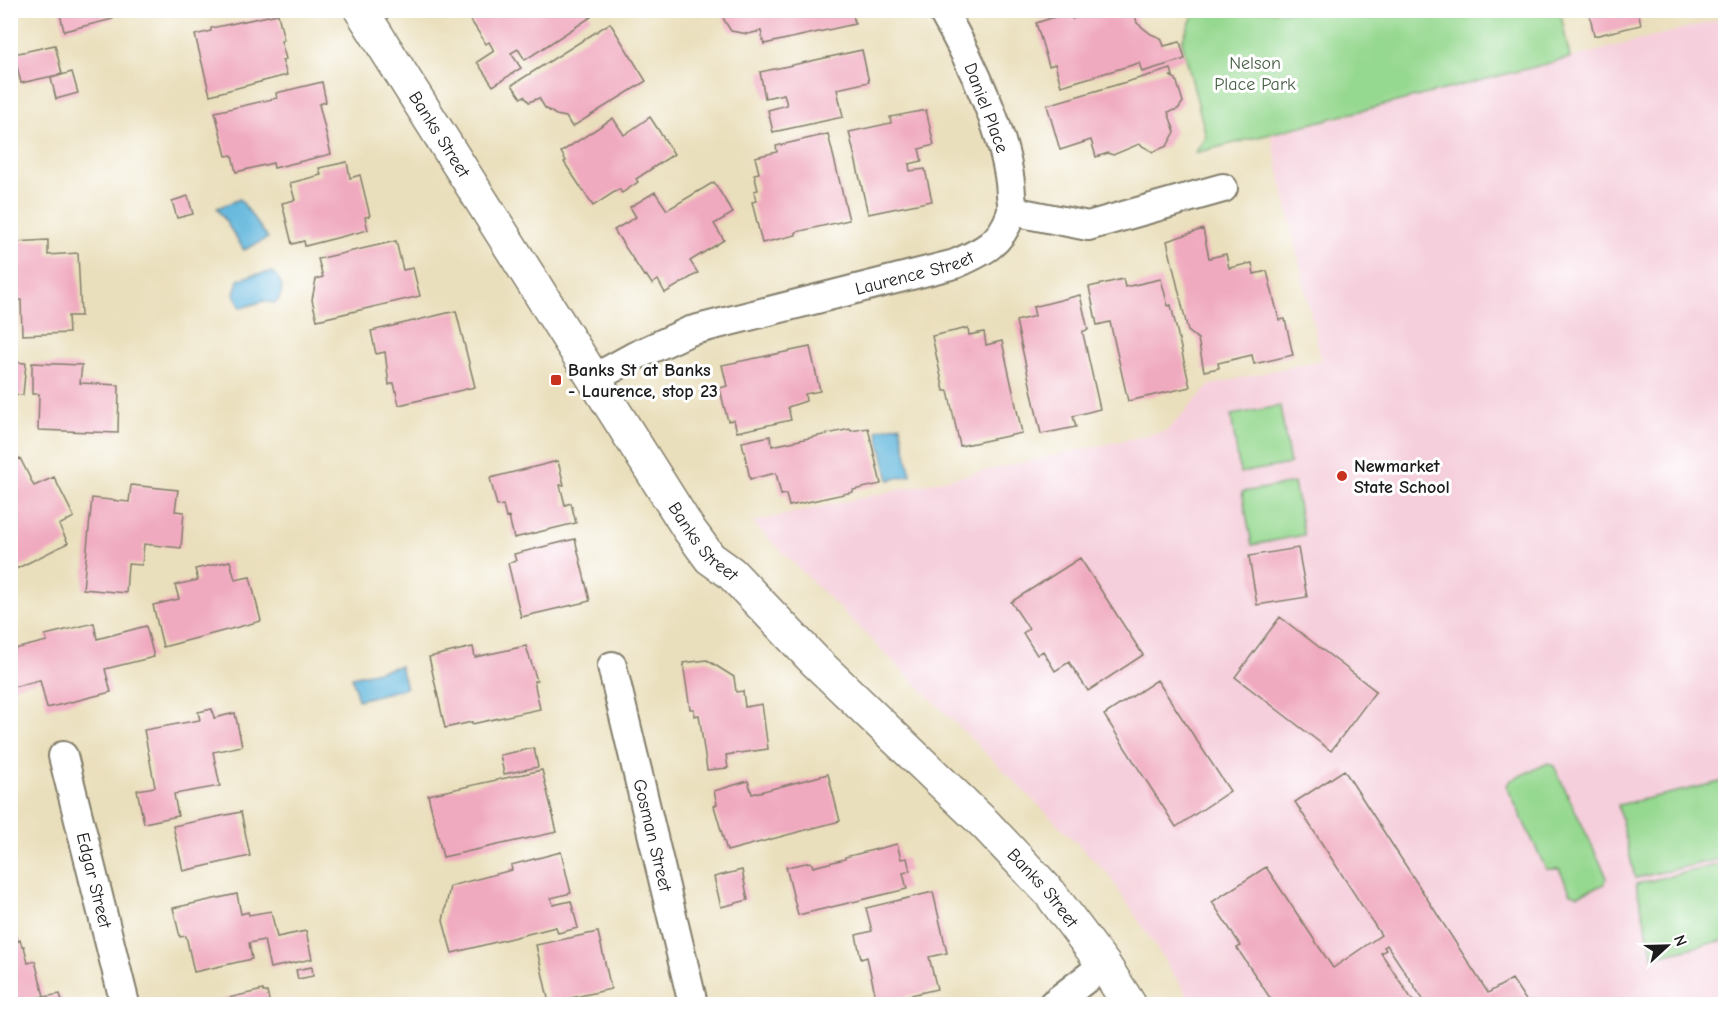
<svg xmlns="http://www.w3.org/2000/svg" width="1736" height="1015" font-family="'Comic Neue',sans-serif">
<rect width="100%" height="100%" fill="#fff"/>
<filter id="ink" filterUnits="userSpaceOnUse"><feTurbulence type="fractalNoise" baseFrequency=".0167" numOctaves="2"/><feDisplacementMap in="SourceGraphic" scale="12" xChannelSelector="R" yChannelSelector="G"/><feConvolveMatrix kernelMatrix="1 2 1 2 8 2 1 2 1" color-interpolation-filters="sRGB"/></filter>
<filter id="wash" filterUnits="userSpaceOnUse"><feTurbulence type="fractalNoise" baseFrequency=".008" numOctaves="4" result="noise"/><feDisplacementMap in="SourceGraphic" scale="24" xChannelSelector="R" yChannelSelector="G"/><feGaussianBlur stdDeviation="1.35" result="paint"/><feColorMatrix in="noise" values="0 0 0 0 0 0 0 0 0 0 0 0 0 0 0 0 0 1.4 0 .05"/><feComposite in="paint" operator="in"/></filter>
<g filter="url(#wash)">
<rect width="100%" height="100%" fill="#eadfbc"/>
<path fill="#f5cfdb" d="M1725 18V1004H1193L1108 874 752 522 1166 431 1210 385 1321 360 1271 135Z"/>
<path fill="#95d88f" stroke="#587a56" stroke-width="1.5" d="M1560 11 1570 58 1195 153 1206 136 1182 41 1195 11Z
M1280 406 1290 464 1240 473 1231 415Z
M1294 483 1304 535 1252 545 1242 492Z
M1548 763 1554 766 1606 875 1605 884 1578 895 1571 893 1559 869H1546L1508 789 1507 785 1511 780Z
M1725 781V858L1635 878 1618 805Z
M1725 863V940L1653 957 1636 884Z"/>
<path fill="#5eb5db" stroke="#3d687c" stroke-width="1.5" d="M240 199 268 238 244 250 217 208Z
M272 272C283 280 284 290 278 301L273 303 264 301 241 308 234 294 238 280 252 275Z
M900 425 911 475 889 480 877 430Z
M400 666 406 688 358 700 352 677Z"/>
<g id="blocks">
<path fill="#f0aabf" d="M59 10H111L113 19 64 31Z
M477 10H587L591 17 525 60 518 49 511 53 521 68 493 86 477 62 494 51 489 42 486 44 468 16Z
M722 10H852L855 24 764 44 761 31 748 34 731 31 724 20Z
M1099 10H1134L1137 23 1151 34 1161 38 1164 46 1180 42 1185 59 1142 72 1139 63 1061 86 1055 64 1049 66 1036 23 1070 12 1072 19Z
M1589 10H1638L1641 25 1594 36Z
M278 14 284 40 281 41 286 59 282 60 287 75 210 95 195 35 211 31V28Z
M610 23 646 81 572 127 566 117 556 115 545 108 539 98 529 102 524 96 521 98 512 85Z
M55 45 62 74 21 83 14 54Z
M862 50 869 82 837 89 843 117 773 132 768 110 787 105 784 94 765 98 760 72Z
M1171 69 1173 76H1170L1176 79 1183 102 1178 109 1168 112 1175 132 1167 146 1153 152 1139 144 1113 155 1108 153 1096 157 1091 140 1060 150 1047 105Z
M72 72 78 93 56 99 51 78Z
M322 82 326 102 319 104 331 154 274 168 273 163 236 172 232 155 226 156 215 112 277 98 276 93Z
M926 110 934 145 919 149 922 161 909 164 910 171 925 169 932 201 868 214 849 132 891 123 890 117Z
M650 117 674 154 636 179 638 182 622 193 619 189 593 206 564 162 566 161 561 152 613 118 624 135Z
M10 123H12L16 193 10 194Z
M828 134 849 220 796 232V235L762 243 752 202 756 201 754 191 758 190 754 174 759 173 755 157 777 152 776 146Z
M347 162 350 178 360 175 370 216 365 217 368 230 305 246 304 241 292 244 282 203 295 200 290 183 321 175 319 168Z
M714 182 733 213 714 224 724 240 690 261 698 273 665 293 658 280 652 284 646 275 644 276 614 230 636 217 630 207 655 192 667 210Z
M188 196 193 214 177 218 172 201Z
M1203 229 1209 258 1226 254 1229 268 1252 263 1254 274 1267 271 1279 320 1285 319 1293 355 1254 364 1252 355 1218 363 1219 368 1204 371 1198 339 1188 331 1167 241Z
M48 240V255L78 253 81 316H68L69 333 22 335 21 300 10 301V257H16L15 242Z
M396 241 403 270 413 268 420 296 317 320 312 300 316 279 323 277 318 259Z
M1123 279 1125 287 1161 279 1168 306 1171 305 1190 387 1128 401 1110 322 1097 325 1089 287Z
M1080 295 1088 330 1083 331V334L1100 409 1073 416 1076 427 1041 434 1016 321 1035 316 1033 307Z
M456 311 475 387 399 405 394 383 389 385 385 352 376 354 371 331Z
M968 328 969 335 984 332 986 345 1002 341 1022 433 960 446 948 391H944L932 336Z
M810 347 820 391 805 394 806 401 788 407 791 420 737 432 734 420 728 421 723 402 720 388 727 386 722 365Z
M10 362 26 363 23 395 10 394Z
M32 363 82 365 80 383 119 385 118 433 38 430 39 394H32Z
M868 428 881 484 853 490V492L789 506 786 494 781 495 776 473 750 479 742 442 770 436 772 446 850 429 851 431Z
M20 458 34 486 54 477 74 517 59 525 68 543 10 572V463Z
M558 461 564 485H560L565 505 571 503 576 523 514 538 509 517 506 518 503 505 497 506 490 478Z
M131 485 178 490 175 511 184 512 181 548 144 544 142 565 128 564 126 593 83 589 92 498 129 502Z
M575 539 590 601 521 617 508 563 516 561 514 554Z
M1298 548 1307 597 1257 605 1249 556Z
M1080 558 1143 655 1088 691 1069 662 1055 671 1043 651 1037 655 1023 633 1029 629 1011 602Z
M230 561 235 580 250 577 261 621 163 647 153 605 179 599 175 585 198 580 195 569Z
M1280 617 1376 691 1331 751 1235 677Z
M94 623 97 639 146 626 154 657 105 669 111 692 47 708 40 680 13 687 10 677V650L47 641 45 635Z
M526 646 537 681H534L540 709 472 724V722L445 728 429 657 473 647 475 657Z
M707 660 734 677 736 692 743 691 745 707 762 704 768 749 726 755 728 768 707 770 699 715 694 716V709H690L683 663Z
M1157 680 1230 791 1176 827 1104 715Z
M212 709 214 718 235 713 242 746 213 752 220 786 174 794 178 816 144 823 137 790 155 787 144 730 200 720 198 712Z
M534 748 538 767 504 774 500 755Z
M542 770 557 832 443 857 428 795Z
M1344 770 1488 993 1512 979 1527 1002 1528 1001 1530 1004H1479L1477 1001 1471 1004H1426L1387 945 1384 947 1386 950 1381 953 1415 1004H1274L1237 948 1241 946 1212 902 1266 867 1333 968 1381 935 1295 802Z
M828 774 840 821 727 851 714 806 717 804 714 791 748 781 752 794Z
M241 812 250 856 183 871 173 826Z
M897 844 901 859 907 858 910 871 903 873 907 889 798 915 786 867 811 862 813 867 845 859V857Z
M561 852 571 893 551 898 553 905 571 901 578 928 558 933 556 927 452 953 443 921 450 886 512 870 511 865Z
M742 870 748 900 721 907 714 877Z
M933 892 947 953 929 957 937 989 877 1003 867 957 861 959 856 935 872 931 866 908Z
M237 894 241 914 248 912 249 915 271 911 277 937 306 931 312 959 270 968 264 940 249 943 252 959 194 972 186 936 180 937 173 908Z
M10 928H12L18 941 20 940 22 946H24L28 963 35 961 44 996 10 1004Z
M598 932 611 989 549 1003 536 945Z
M312 967 313 976 298 979 296 970Z
M263 990V992H267L270 1004H216L215 1001Z
M60 994 63 1004H32L44 1001 43 997Z"/>
</g>
</g>
<g filter="url(#ink)">
<use href="#blocks" fill-opacity="0" stroke="#837e6c" stroke-width="1.5"/>
<g fill="none" stroke-linecap="round" stroke-linejoin="round">
<g stroke="#837e6c" stroke-width="32">
<g id="street">
<path d="M1012 211 1088 226 1223 188"/>
<path id="s1" d="M593 379 635 356 690 331 955 264C982 252 1001 244 1011 214 1013 208 1012 201 1011 195 1009 139 970 59 942 10"/>
<path id="s2" d="M612 666 693 1004"/>
<path id="s3" d="M63 756 125 1004"/>
<path d="M1053 1004 1104 965"/>
</g>
</g>
<g stroke="#837e6c" stroke-width="36">
<g id="secondary">
<path id="s4" d="M361 10 688 528 710 558 731 573 815 661 986 825 1050 893 1104 965 1129 1004"/>
</g>
</g>
<use href="#street" stroke="#fff" stroke-width="28"/>
<use href="#secondary" stroke="#fff" stroke-width="33"/>
</g>
</g>
<g fill="#c8321e" stroke="#fff" stroke-width="2">
<rect x="550" y="374" width="12" height="12" rx="3"/>
<circle cx="1342" cy="476" r="6"/>
</g>
<g text-anchor="middle" dominant-baseline="central" stroke-width="6" stroke-linejoin="round" paint-order="stroke">
<g font-size="18" fill="#465e44" stroke="#fff">
<text x="1255" y="63">Nelson<tspan x="1255" dy="21">Place Park</tspan></text>
</g>
<g font-size="18" fill="#1c1c1c" stroke="#fff">
<text transform="translate(986 108) rotate(69)">Daniel Place</text>
<text stroke="none"><textPath href="#s4" startOffset="147">Banks Street</textPath></text>
<text stroke="none"><textPath href="#s1" startOffset="340">Laurence Street</textPath></text>
<text stroke="none"><textPath href="#s4" startOffset="633">Banks Street</textPath></text>
<text stroke="none"><textPath href="#s2" startOffset="174">Gosman Street</textPath></text>
<text stroke="none"><textPath href="#s3" startOffset="128">Edgar Street</textPath></text>
<text stroke="none"><textPath href="#s4" startOffset="1119">Banks Street</textPath></text>
</g>
<g font-size="18" font-weight="bold" fill="#1c1c1c" stroke="#fff" text-anchor="start">
<text x="568" y="370">Banks St at Banks<tspan x="568" dy="21">- Laurence, stop 23</tspan></text>
<text x="1354" y="466">Newmarket<tspan x="1354" dy="21">State School</tspan></text>
</g>
</g>
<rect width="1736" height="1015" fill="none" stroke="#fff" stroke-width="36"/>
<g transform="translate(1667 946) rotate(68)" stroke="#ffffff" stroke-width="4.5" paint-order="stroke">
<path d="M0-4.5L10 22L0 15L-10 22Z" fill="#1c1c1c"/>
<text y="-9" font-size="16" font-weight="bold" text-anchor="middle" fill="#1c1c1c">N</text>
</g>
</svg>
